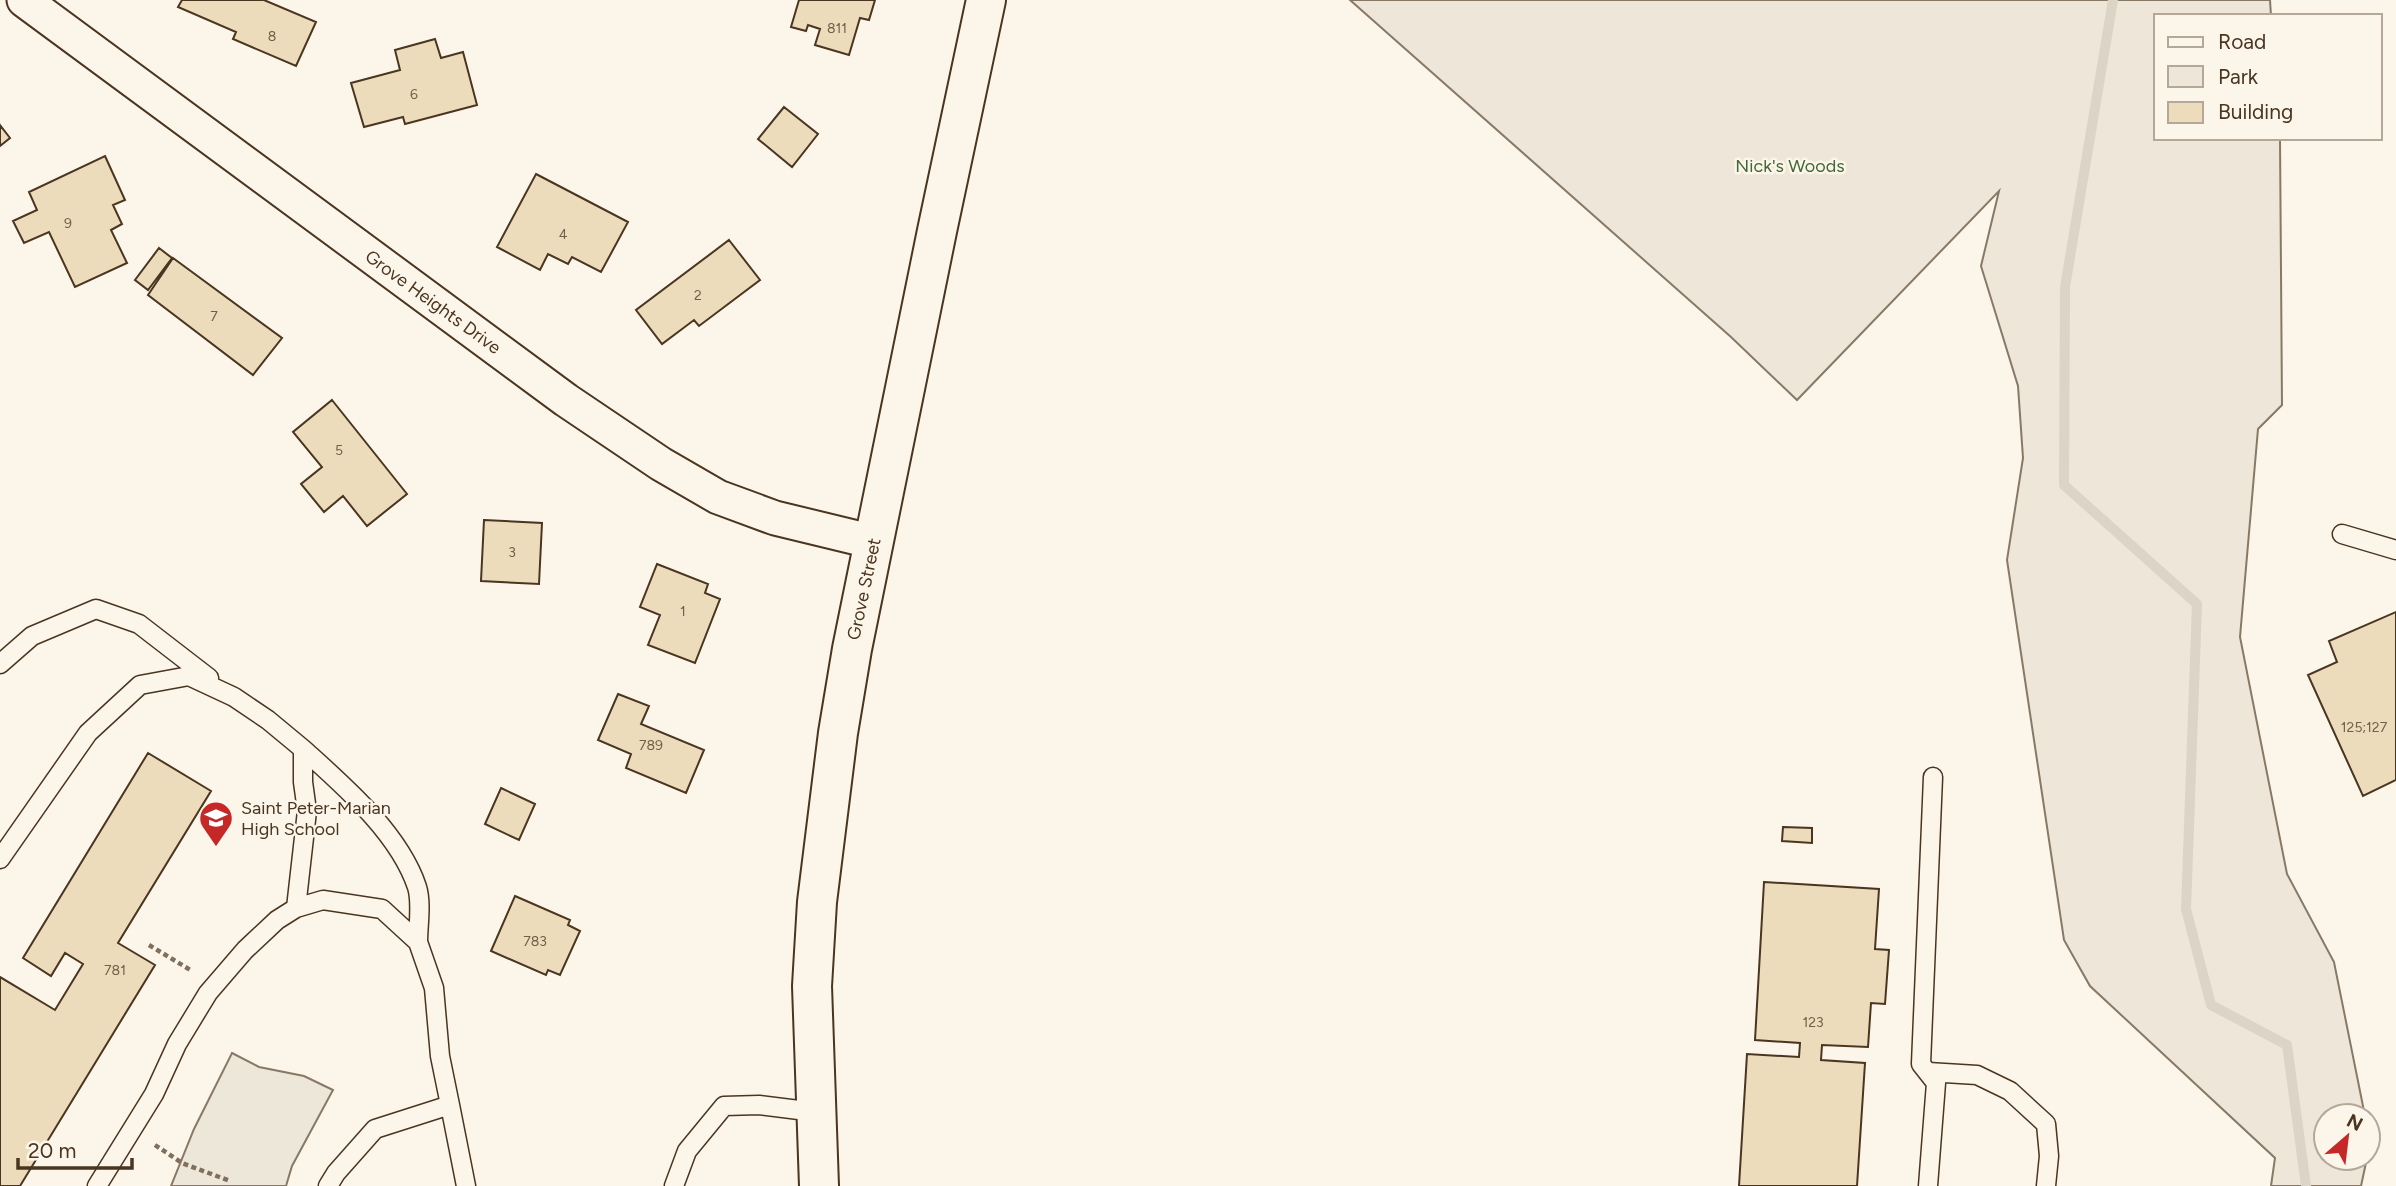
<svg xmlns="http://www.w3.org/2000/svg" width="2396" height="1186" font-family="Figtree,sans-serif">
<rect width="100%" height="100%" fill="#fbf6e9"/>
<path fill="#ede6d9" stroke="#887966" stroke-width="2" d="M1350 0H2270L2271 16H2156V138H2280L2282 405 2258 429 2240 637 2287 874 2334 962 2365 1116H2326V1158H2367L2361 1186H2271L2275 1158 2090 986 2064 940 2007 560 2023 458 2018 386 1981 266 1999 191 1797 400 1731 337Z"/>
<path fill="#ede7d9" stroke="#887966" stroke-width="2" d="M232 1053 259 1067 304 1076 333 1090 292 1166 286 1186H171L194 1129Z"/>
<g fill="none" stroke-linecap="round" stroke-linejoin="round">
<path stroke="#dcd4c6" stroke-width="10" d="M2113 0 2065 287 2064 485 2197 604 2186 909 2211 1005 2287 1045 2306 1186"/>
</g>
<path fill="#ecdcbc" stroke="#4a3520" stroke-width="2" d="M182 0H264L316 22 296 66 233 39 236 32 178 7Z
M799 0H875L869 20 860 18 849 55 815 45 820 29 808 25 806 31 791 27Z
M435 39 441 58 463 52 477 105 405 124 403 117 364 127 351 83 400 70 395 50Z
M784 107 818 134 792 167 758 139Z
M0 125 10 138 0 146Z
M105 156 125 200 113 205 122 224 111 230 127 263 75 287 49 232 24 243 13 221 37 210 29 192Z
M536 174 628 222 601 272 572 257 568 264 548 254 540 270 497 247Z
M729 240 760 280 699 326 694 320 662 344 636 310Z
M159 248 172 258 148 290 135 280Z
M173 258 282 338 253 375 148 295Z
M332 400 407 494 367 526 343 496 324 512 301 484 322 467 293 432Z
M484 520 542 523 539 584 481 581Z
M657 564 708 584 705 593 720 599 695 663 648 645 660 615 640 607Z
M2396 612V780L2363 796 2308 675 2337 662 2329 641Z
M618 694 649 706 641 724 704 750 686 793 626 768 631 754 598 740Z
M148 753 211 791 118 943 155 965 20 1186H0V977L55 1010 83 964 65 953 51 976 23 958Z
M501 788 535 804 519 840 485 824Z
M1783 827 1812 828V843L1782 841Z
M1764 882 1879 889 1875 949 1889 950 1885 1004 1871 1003 1868 1047 1822 1045 1821 1060 1865 1063 1857 1186H1739L1747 1054 1799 1057 1800 1043 1755 1040Z
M515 896 570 920 568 925 580 931 560 975 548 970 546 975 491 951Z"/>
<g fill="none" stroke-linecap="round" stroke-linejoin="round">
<g stroke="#4a3520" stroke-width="21">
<path id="service" d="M2342 534 2396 550
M0 664 32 636 96 609 139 624 209 678
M0 859 88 733 140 685 189 676 234 697 268 720 303 749
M296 908 307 811 303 782V749C344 786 399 833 417 887 422 903 418 926 418 942
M1928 1072 1977 1075 2010 1091 2046 1124 2049 1156 2046 1186
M97 1186 154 1094 177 1044 208 993 245 950 277 920 296 908 323 900 382 909 418 942 434 988 440 1056 450 1105
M328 1186 336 1173 375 1129 450 1105 466 1186
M674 1186 687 1151 724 1106 759 1105 815 1112
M1928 1186 1936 1083 1921 1064 1933 777"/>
</g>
<g stroke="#4a3520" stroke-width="37">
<path id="minor" d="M24 0 566 400 661 464 718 497 775 518 874 542"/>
</g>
<g stroke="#4a3520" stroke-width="42">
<path id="primary" d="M819 1186 812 986 817 902 838 733 852 649 937 231 986 0"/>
</g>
<path stroke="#7f6f5c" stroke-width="4.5" stroke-dasharray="5 3.5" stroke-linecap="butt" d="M149 945 192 971
M155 1145 182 1163 230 1181"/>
<use href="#service" stroke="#fbf6e9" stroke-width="18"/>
<use href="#minor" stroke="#fbf6e9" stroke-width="33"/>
<use href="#primary" stroke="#fbf6e9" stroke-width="38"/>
</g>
<defs>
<g id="school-pin" transform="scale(1.75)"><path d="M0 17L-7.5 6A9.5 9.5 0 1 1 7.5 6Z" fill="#c62828" stroke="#fbf6e9"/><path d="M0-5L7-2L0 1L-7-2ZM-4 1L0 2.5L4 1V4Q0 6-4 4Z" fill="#fff"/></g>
</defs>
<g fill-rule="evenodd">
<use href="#school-pin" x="216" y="818"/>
</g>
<g text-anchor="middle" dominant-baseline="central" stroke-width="5" stroke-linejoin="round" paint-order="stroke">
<g font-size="14" fill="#725f47">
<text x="837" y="28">811</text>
<text x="272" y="36">8</text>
<text x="414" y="94">6</text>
<text x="68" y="223">9</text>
<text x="563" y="234">4</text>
<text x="698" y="295">2</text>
<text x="214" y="316">7</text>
<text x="339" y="450">5</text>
<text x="512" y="552">3</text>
<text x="683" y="611">1</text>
<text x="2364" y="727">125;127</text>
<text x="651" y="745">789</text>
<text x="535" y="941">783</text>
<text x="115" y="970">781</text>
<text x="1813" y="1022">123</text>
</g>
<g font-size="18" fill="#436837" stroke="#fbf6e9">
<text x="1790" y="166">Nick's Woods</text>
</g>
<g font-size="18" fill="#4a3520" stroke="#fbf6e9">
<text transform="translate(433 302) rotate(36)">Grove Heights Drive</text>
<text transform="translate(864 589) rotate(-78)">Grove Street</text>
</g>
<g font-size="18" fill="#4a3520" stroke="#fbf6e9" text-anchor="start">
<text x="241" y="808">Saint Peter-Marian<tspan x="241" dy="21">High School</tspan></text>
</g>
</g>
<rect x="2154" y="14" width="228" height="126" fill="#fbf6e9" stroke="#b4a999" stroke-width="2"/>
<rect x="2168" y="37" width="35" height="10" fill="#fbf6e9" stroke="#b4a999" stroke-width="2"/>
<text x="2218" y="49" font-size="21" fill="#4a3520">Road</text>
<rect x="2168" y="66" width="35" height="21" fill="#ede6d9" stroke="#b4a999" stroke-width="2"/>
<text x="2218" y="84" font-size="21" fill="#4a3520">Park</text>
<rect x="2168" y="102" width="35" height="21" fill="#ecdcbc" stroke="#b4a999" stroke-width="2"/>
<text x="2218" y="119" font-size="21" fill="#4a3520">Building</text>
<g transform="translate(2347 1137) rotate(28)"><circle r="33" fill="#fbf6e9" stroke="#b4a999" stroke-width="2"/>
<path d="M0-5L12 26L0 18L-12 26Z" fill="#c62828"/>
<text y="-10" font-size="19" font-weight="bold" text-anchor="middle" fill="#4a3520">N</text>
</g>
<path d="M18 1158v10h114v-10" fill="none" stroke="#4a3520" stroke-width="3.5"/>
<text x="28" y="1158" font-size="21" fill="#4a3520" stroke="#fbf6e9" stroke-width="5" paint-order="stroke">20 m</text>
</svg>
